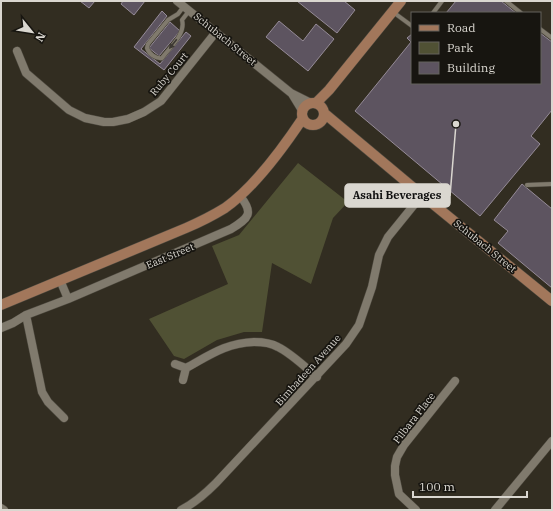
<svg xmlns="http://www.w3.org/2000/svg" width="553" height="511" font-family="'IBM Plex Serif',serif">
<rect width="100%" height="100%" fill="#322d21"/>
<path fill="#505134" d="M298 163 348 202 333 218 311 284 272 263 262 332H244L217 340 184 359 174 356 149 319 228 284 212 246 239 235Z"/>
<path fill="#5d5460" stroke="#958b97" d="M80 1H95L89 8Z
M123 1H145L134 15 121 4Z
M297 1H344L355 10 337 33Z
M456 1H501L516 13H446Z
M162 11 167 16 141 49 160 64 186 32 191 36 164 70 134 47Z
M279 21 303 41 316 24 334 39 308 71 266 37Z
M170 22 180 31 159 56 149 48Z
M540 33 552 42V110L531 136 540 144 480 216 355 111 411 42 407 38 412 34V83H540Z
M522 184 552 209V288L498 243 508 231 494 220Z"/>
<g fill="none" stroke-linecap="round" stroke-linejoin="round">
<g stroke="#4f4b41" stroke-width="5">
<path id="lane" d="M506 1 521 13
M184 6 178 14 168 20 148 44 147 48C149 54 156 59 162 58 170 47 186 34 182 20L189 11
M393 12 412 26
M433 13 442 1
M540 29 552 38
M527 185 552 184"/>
</g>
<g stroke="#4f4b41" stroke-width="9">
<path id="street" d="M177 1 291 93 311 103
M17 51 26 73 69 110 85 118 104 122H113L128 119 144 112 161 101 216 32
M292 94 303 112
M60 280 68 299
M26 315 42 392 48 402 64 418
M1 328 13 323 26 315 68 299 231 229C249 218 254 213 240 196
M175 364 186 368
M183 380 186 368C210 355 226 343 254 342 262 342 271 343 278 347 292 354 305 367 317 377
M1 508 4 510
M181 510C195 503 205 494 216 483L346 344 359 325 372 287 379 255 388 237 422 195
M416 510 399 494 395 475V466L397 457 404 445 455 381
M495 510 552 441"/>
</g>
<g stroke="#4f4b41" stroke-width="11">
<path id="secondary" d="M316 103 329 90 401 1
M302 114a11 11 0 1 1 22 0a11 11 0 1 1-22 0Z
M324 113 422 195 552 301
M1 305 186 228C200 222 212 216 225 208 255 187 283 148 303 118"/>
</g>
<use href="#lane" stroke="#807a6d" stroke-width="4"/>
<use href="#street" stroke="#807a6d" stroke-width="8"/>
<use href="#secondary" stroke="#a2775b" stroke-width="10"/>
</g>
<defs><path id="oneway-solid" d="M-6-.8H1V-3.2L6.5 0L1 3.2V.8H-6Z"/></defs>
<use fill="#3c3831" href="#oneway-solid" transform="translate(173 44) rotate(129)"/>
<g text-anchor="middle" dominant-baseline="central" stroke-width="3.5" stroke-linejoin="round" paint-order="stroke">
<g font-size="10" fill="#dad7d0" stroke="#171510">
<text transform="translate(225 39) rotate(39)">Schubach Street</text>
<text transform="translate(169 74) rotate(-50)">Ruby Court</text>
<text transform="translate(485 246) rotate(39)">Schubach Street</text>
<text transform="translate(170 256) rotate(-23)">East Street</text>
<text transform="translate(308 370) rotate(-48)">Bimbadeen Avenue</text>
<text transform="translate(414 418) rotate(-52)">Pilbara Place</text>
</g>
</g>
<path fill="none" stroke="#dad7d0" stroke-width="1.5" d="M456 124L450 196"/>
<circle fill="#dad7d0" stroke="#171510" stroke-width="1.5" cx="456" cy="124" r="4"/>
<rect fill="#dad7d0" stroke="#dad7d0" stroke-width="1.5" x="345" y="184" width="105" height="23" rx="4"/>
<g font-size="11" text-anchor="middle" font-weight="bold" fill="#111">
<text x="397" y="199">Asahi Beverages</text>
</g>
<rect width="553" height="511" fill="none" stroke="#dad7d0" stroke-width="4"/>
<rect x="411" y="12" width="130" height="72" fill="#171510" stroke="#65635d"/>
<rect x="419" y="25" width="20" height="6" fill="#a2775b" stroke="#65635d"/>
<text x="447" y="32" font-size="12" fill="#dad7d0">Road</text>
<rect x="419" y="42" width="20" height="12" fill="#505134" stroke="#65635d"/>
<text x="447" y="52" font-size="12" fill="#dad7d0">Park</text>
<rect x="419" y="62" width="20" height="12" fill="#5d5460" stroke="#65635d"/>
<text x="447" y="72" font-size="12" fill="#dad7d0">Building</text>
<g transform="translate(32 32) rotate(120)" stroke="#171510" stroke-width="3" paint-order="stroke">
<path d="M0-3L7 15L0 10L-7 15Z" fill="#dad7d0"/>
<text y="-6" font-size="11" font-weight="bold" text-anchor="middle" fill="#dad7d0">N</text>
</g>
<path d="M413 491v6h114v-6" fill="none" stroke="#dad7d0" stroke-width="2"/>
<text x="419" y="491" font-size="12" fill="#dad7d0" stroke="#171510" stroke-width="3" paint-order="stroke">100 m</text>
</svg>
